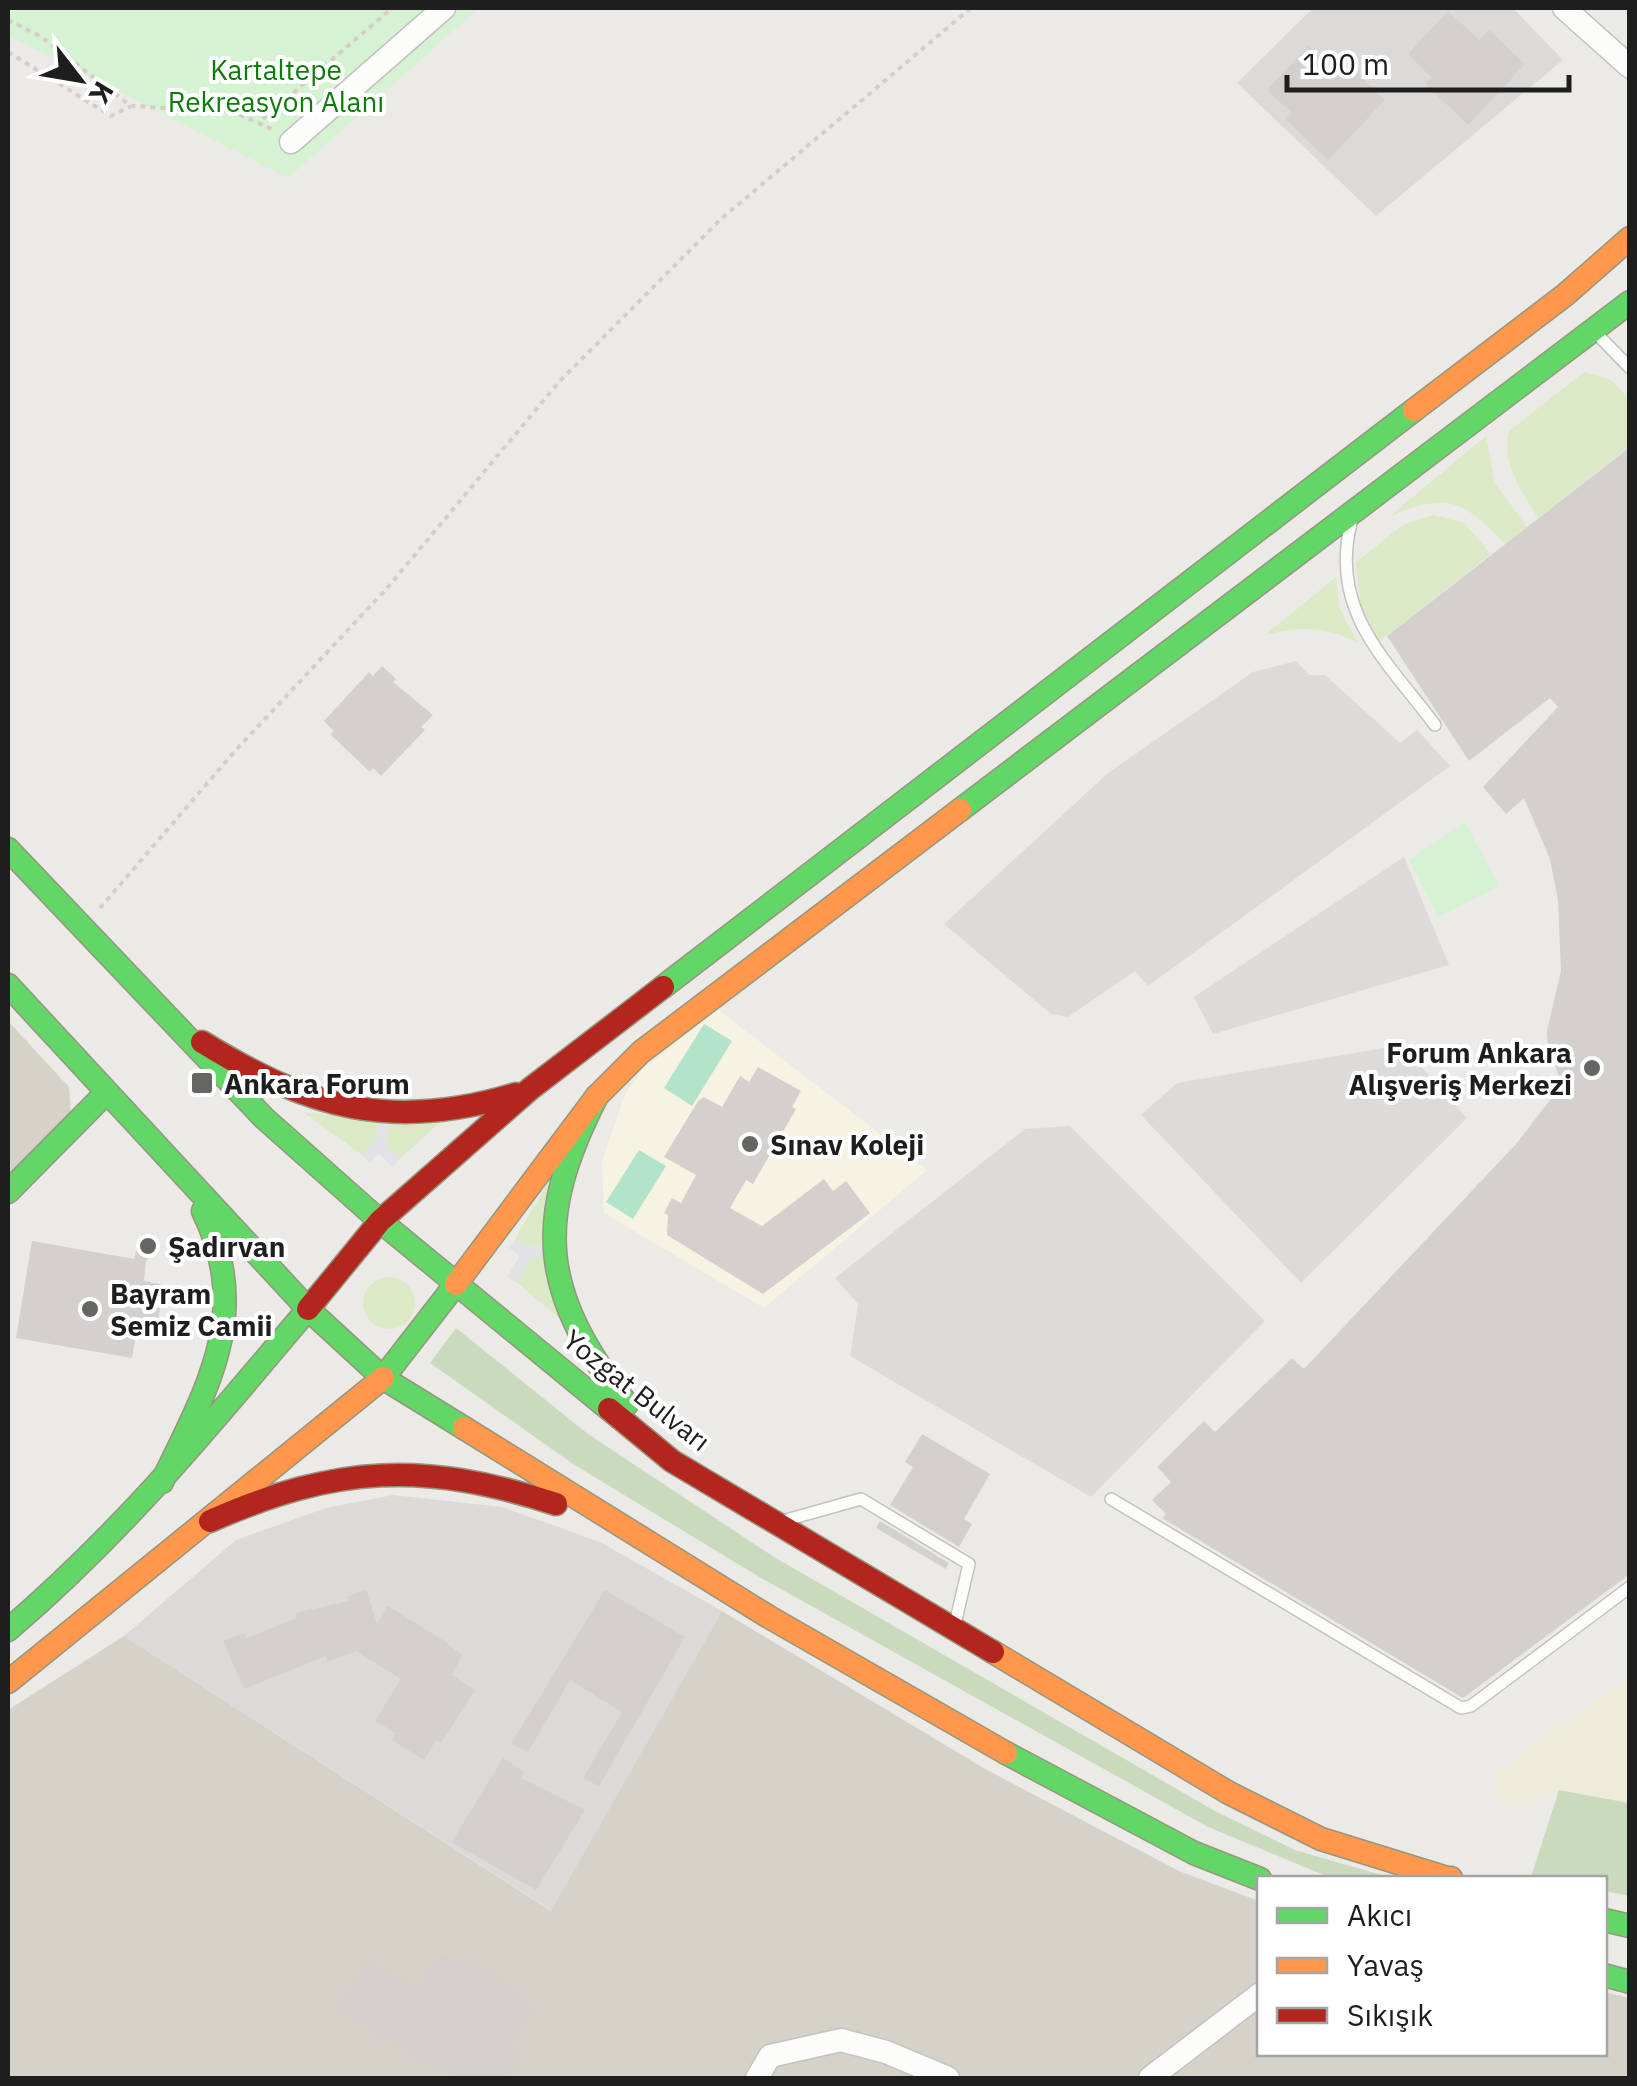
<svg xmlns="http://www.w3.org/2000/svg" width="1637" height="2086" font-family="'IBM Plex Sans',sans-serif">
<rect width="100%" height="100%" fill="#eceae7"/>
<path fill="#dbdad8" d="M1313 8H1513L1563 60 1376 216 1237 83Z
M393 1495 502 1507 600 1542 722 1611 552 1911 124 1636 236 1540 326 1508Z"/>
<path fill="#f6f3e2" d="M717 1009 927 1170 764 1308 604 1213 602 1161 626 1092 642 1070Z"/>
<path fill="#d5d3c9" d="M8 1021 69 1087 71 1113 8 1175Z
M722 1611 987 1770 1179 1871 1259 1901 1260 2054H1604L1605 1992 1629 1998V2078H8V1710L124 1636 551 1911Z"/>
<path fill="#edecda" d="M1629 1678V1803L1559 1790 1525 1805 1505 1806 1494 1796 1493 1773Z"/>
<path fill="#dce9c6" d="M1584 372 1611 380 1629 399V447L1538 518C1522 492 1501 464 1509 431Z
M1486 436 1495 483 1527 527 1505 544C1463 500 1448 492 1390 516Z
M1434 515 1464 523 1491 554 1380 641 1361 609 1356 562 1404 524Z
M1336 577 1339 607 1358 643C1326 626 1300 626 1265 635Z
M303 1112 378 1121 377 1138 362 1155Z
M448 1115 401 1158 386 1145 388 1122Z
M551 1177 544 1244 529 1247 515 1239Z
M546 1256 563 1321 516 1282 531 1259Z
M363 1303a26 26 0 1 1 52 0a26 26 0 1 1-52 0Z"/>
<path fill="#cadbbd" d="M456 1328 588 1434 774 1557 1215 1811 1295 1850 1392 1878H1331L1208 1827 761 1578 573 1464 430 1363Z
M1559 1790 1629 1803V1896L1605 1891 1604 1878 1531 1877Z"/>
<path fill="#d5f2d3" d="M8 8H479L288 178 8 35Z
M1465 822 1499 886 1438 917 1409 860Z"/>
<path fill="#b3e3ca" d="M704 1024 732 1041 692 1106 664 1088Z
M639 1150 666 1166 633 1219 606 1202Z"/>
<path fill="#dcdbda" d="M1296 661 1309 675H1325L1400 743 1417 730 1450 766 1148 986 1135 971 1068 1017 1051 1014 944 924 1108 773 1253 672Z
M1404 857 1449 965 1213 1034 1194 997Z
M1402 1045 1467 1118 1301 1283 1141 1115 1177 1083Z
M1070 1126 1265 1321 1091 1497 850 1356 858 1304 835 1278 1025 1129Z"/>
<path fill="#e2e1e6" d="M378 1121 388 1122 386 1145 401 1158 393 1167 379 1154 370 1163 362 1155 377 1138Z
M515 1239 529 1247 544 1244 546 1256 531 1259 516 1282 507 1277 520 1256 509 1248Z"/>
<path fill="#d3d0ce" d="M1448 11 1479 40 1489 30 1525 64 1468 125 1425 84 1432 78 1408 54Z
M1308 46 1339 76 1349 65 1385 100 1328 160 1286 120 1292 113 1267 90Z
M1630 447V1574L1463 1698 1162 1518 1166 1514 1152 1500 1171 1482 1157 1467 1204 1421 1215 1432 1292 1358 1304 1369 1516 1144 1550 1100 1559 1075 1548 1049 1547 1031 1561 971 1558 900 1550 859 1524 798 1506 814 1483 787 1558 707 1550 698 1469 761 1387 636Z
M382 666 396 679 393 682 433 715 421 727 425 730 381 776 373 768 370 772 330 734 334 731 324 721 369 672 373 676Z
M758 1067 801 1091 792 1107 796 1109 753 1184 746 1180 730 1208 762 1226 824 1179 833 1191 846 1181 870 1213 763 1294 667 1235 668 1215 664 1213 672 1198 681 1203 696 1175 664 1157 698 1101 704 1097 722 1107 740 1076 749 1082Z
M152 1235 159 1247 146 1261 144 1281 164 1285 155 1338 136 1334 132 1358 16 1338 32 1241 134 1259 139 1238Z
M922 1434 990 1474 964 1519 972 1524 959 1547 890 1505 913 1467 905 1462Z
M880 1521 949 1563 946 1569 876 1528Z
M366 1589 377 1624 388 1606 443 1640 462 1655 452 1675 475 1690 441 1743 436 1740 424 1760 392 1740 396 1733 375 1721 401 1679 356 1651 327 1662 326 1656 244 1689 223 1641 245 1633V1639L297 1618 296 1613 349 1601 347 1597Z
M605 1590 685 1637 599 1786 583 1778 622 1712 570 1680 528 1752 511 1744Z
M503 1758 524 1772 521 1778 585 1810 536 1890 452 1842Z
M440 1955 467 1965 470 1961 512 1987 509 1990 522 1997 519 2001 532 2008 510 2048 522 2055 508 2078H454L338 2009 367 1960 420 1990Z"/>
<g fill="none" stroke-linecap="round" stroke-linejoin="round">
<g stroke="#c3c2c1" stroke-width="14">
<path id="lane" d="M1595 332 1630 368
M1351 523C1329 611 1386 660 1435 725
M1111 1499 1461 1708 1471 1706 1630 1587
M786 1520 861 1499 969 1564 955 1624"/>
</g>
<g stroke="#c3c2c1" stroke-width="25">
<path id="street" d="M1564 8 1630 67
M291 142 444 8
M757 2078 770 2056 841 2040 886 2052 948 2078
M1150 2078 1260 1994"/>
</g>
<g stroke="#96967f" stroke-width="25">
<path id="fast" d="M960 810 1630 302
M8 849 264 1118 380 1221 609 1409
M8 985 308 1309 383 1378 464 1428
M663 987 1414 410
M597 1096C533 1221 540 1292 627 1404
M8 1192 105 1094
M383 1378 456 1284
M162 1482C207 1388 253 1314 203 1211
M8 1630C124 1531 210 1425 308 1309
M1006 1753 1194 1853 1260 1879
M1604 1920 1630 1926
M1604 1975 1630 1982"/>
</g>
<g stroke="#96967f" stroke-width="25">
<path id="slow" d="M1414 410 1565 295 1630 238
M456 1284 597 1096 641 1052 960 810
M464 1428 769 1617 1006 1753
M993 1652 1229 1793 1321 1839 1447 1878
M8 1682 383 1378
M1447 1878H1451"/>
</g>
<g stroke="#96967f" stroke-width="25">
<path id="jam" d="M202 1042C309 1108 392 1132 516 1094
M380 1221 530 1089 663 987
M308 1309 380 1221
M609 1409 672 1461 993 1652
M210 1521C337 1465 424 1461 556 1504"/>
</g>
<path stroke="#dacbca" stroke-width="4" stroke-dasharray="5 5" stroke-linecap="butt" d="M8 20 40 36 131 106 234 112 276 131
M8 52 111 116 131 106
M263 119 392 8
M100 908 235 751 389 586 559 382 721 219 971 8"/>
<use href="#lane" stroke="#fcfcfb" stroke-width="11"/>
<use href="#street" stroke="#fcfcfb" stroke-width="22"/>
<use href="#fast" stroke="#63d668" stroke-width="22"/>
<use href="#slow" stroke="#ff974d" stroke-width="22"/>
<use href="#jam" stroke="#b3261e" stroke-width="22"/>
</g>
<g fill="#666564" stroke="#fff" stroke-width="4">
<circle cx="1592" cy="1068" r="10"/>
<rect x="190" y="1071" width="24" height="24" rx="5"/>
<circle cx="750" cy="1144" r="10"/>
<circle cx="148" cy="1246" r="10"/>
<circle cx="90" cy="1309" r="10"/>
</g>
<g text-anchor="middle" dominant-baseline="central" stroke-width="8" stroke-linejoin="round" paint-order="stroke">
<g font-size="28" fill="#0f7b0d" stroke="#fff">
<text x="276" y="69">Kartaltepe<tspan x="276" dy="32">Rekreasyon Alanı</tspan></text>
</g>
<g font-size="28" font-weight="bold" fill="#1e1e1e" stroke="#fff" text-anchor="start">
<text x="1572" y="1052" text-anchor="end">Forum Ankara<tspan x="1572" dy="32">Alışveriş Merkezi</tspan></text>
<text x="224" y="1083">Ankara Forum</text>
<text x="770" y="1144">Sınav Koleji</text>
<text x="168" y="1246">Şadırvan</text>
<text x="110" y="1293">Bayram<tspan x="110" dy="32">Semiz Camii</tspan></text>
</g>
<g font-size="28" fill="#1e1e1e" stroke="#fff">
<text transform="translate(637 1390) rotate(38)">Yozgat Bulvarı</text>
</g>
</g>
<rect width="1637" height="2086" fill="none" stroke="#1e1e1e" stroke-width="20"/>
<rect x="1257" y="1876" width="350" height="180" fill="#ffffff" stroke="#a5a5a5" stroke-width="2.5"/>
<rect x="1277" y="1908" width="50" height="15" fill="#63d668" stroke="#a5a5a5" stroke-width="2.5"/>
<text x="1347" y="1926" font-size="30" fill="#1e1e1e">Akıcı</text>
<rect x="1277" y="1958" width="50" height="15" fill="#ff974d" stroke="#a5a5a5" stroke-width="2.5"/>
<text x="1347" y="1976" font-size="30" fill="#1e1e1e">Yavaş</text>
<rect x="1277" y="2008" width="50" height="15" fill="#b3261e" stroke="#a5a5a5" stroke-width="2.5"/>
<text x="1347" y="2026" font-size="30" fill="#1e1e1e">Sıkışık</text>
<g transform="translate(80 80) rotate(121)" stroke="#ffffff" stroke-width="8" paint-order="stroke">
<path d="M0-8L18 38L0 25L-18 38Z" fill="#1e1e1e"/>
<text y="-15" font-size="28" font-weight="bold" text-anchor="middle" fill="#1e1e1e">K</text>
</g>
<path d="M1287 75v15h282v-15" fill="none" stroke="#1e1e1e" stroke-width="5"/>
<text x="1302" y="75" font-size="30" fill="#1e1e1e" stroke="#ffffff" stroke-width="8" paint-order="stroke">100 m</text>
</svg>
